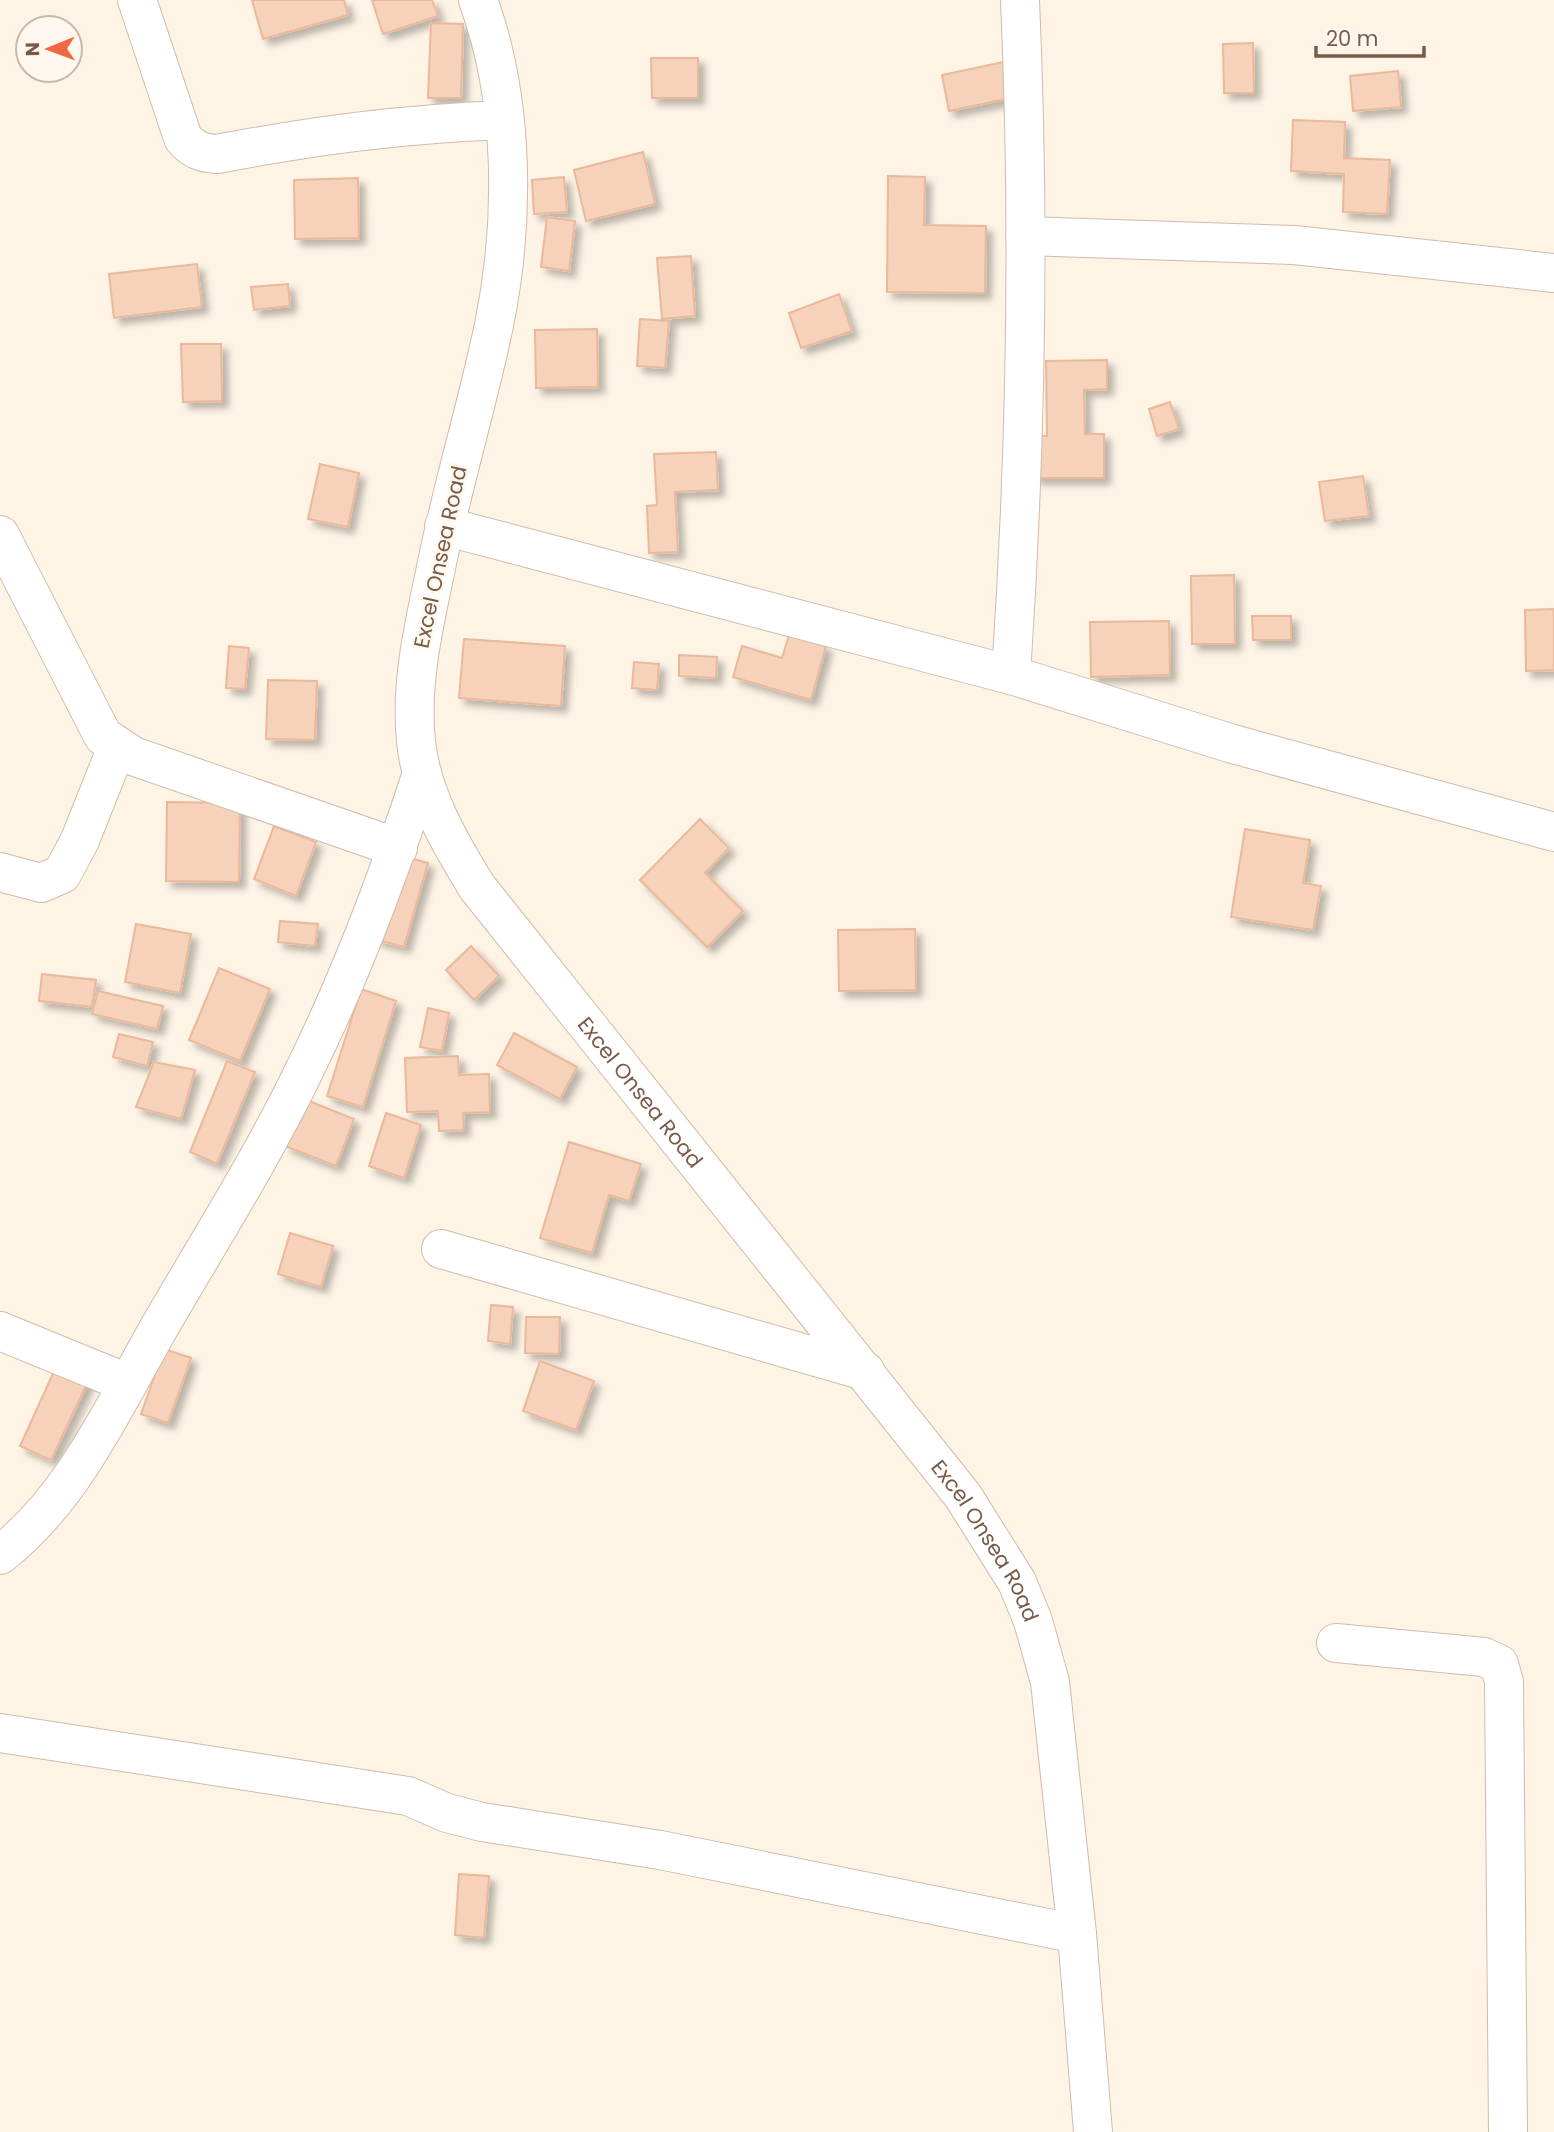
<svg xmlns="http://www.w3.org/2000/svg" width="1554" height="2132" font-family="Poppins,sans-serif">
<defs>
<filter id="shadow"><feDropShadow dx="6" dy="6" stdDeviation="3.5" flood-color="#0004"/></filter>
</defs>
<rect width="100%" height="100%" fill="#fef4e6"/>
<path fill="#f6d2bb" stroke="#eab89a" stroke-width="2" filter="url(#shadow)" d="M252 0H344L348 15 263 39Z
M372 0H432L438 16 383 34Z
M431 23 463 24 461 98H428Z
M1253 43 1254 93H1224L1223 44Z
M651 58H698V98H652Z
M1004 62 1011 98 949 111 942 75Z
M1398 71 1401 107 1353 111 1350 76Z
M1293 120 1345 122 1344 158 1390 160 1387 214 1343 212 1344 174 1291 171Z
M643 152 655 204 586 221 574 170Z
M888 176 925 177 924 225 986 226 985 293 887 292Z
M564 177 567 212 534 214 532 180Z
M358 178 359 238 295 239 294 180Z
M547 217 575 221 569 271 541 267Z
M691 256 695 316 662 319 657 258Z
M197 264 202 307 114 318 109 274Z
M288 284 290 306 254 310 251 287Z
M839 294 852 331 801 348 789 313Z
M640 319 669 321 665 368 637 366Z
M597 329 598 387 536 388 535 330Z
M181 344H221L222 401 183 402Z
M1107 360V389L1084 390 1085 434H1104V478H1034V436H1047L1046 361Z
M1170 402 1179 429 1157 436 1149 409Z
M716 452 718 490 675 492 678 552 649 553 647 506 657 505 654 454Z
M320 464 359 473 348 527 308 519Z
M1363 476 1369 516 1325 521 1319 482Z
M1234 575 1235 644H1192L1191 576Z
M1554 609V670L1526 671 1525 610Z
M1252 616H1291V640H1253Z
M1169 621 1170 675 1091 677 1090 622Z
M789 635 826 646 811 700 733 677 742 646 782 658Z
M464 639 565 646 561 706 459 698Z
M229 646 249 648 245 689 226 688Z
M679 655 717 657 716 678 679 676Z
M634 662 659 664 657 690 632 688Z
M268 680 317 681 315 740 266 739Z
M167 802 240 803 239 882 166 881Z
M700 819 729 848 705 873 743 911 707 947 640 880Z
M274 826 316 842 296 896 254 879Z
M1245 829 1310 840 1303 883 1321 886 1313 930 1231 917Z
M399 855 428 863 404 947 375 939Z
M280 921 318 924 315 946 278 942Z
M136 924 191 934 180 993 125 982Z
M915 929 916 990 839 991 838 930Z
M471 946 499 976 474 1000 446 970Z
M219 968 270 989 240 1061 189 1040Z
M42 974 96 980 92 1007 39 1001Z
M361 989 396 1001 363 1107 327 1096Z
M98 991 163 1006 157 1029 92 1014Z
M428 1008 449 1013 442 1051 420 1047Z
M514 1033 577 1067 560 1099 497 1065Z
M119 1034 153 1042 147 1066 113 1057Z
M458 1056 459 1075 489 1074 490 1112 463 1113 464 1130 439 1131 438 1111 407 1112 405 1058Z
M227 1061 255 1072 217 1164 190 1152Z
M154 1062 195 1070 181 1119 136 1107Z
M304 1099 354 1119 336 1166 285 1146Z
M386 1113 421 1125 404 1178 369 1166Z
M569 1142 641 1164 629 1201 609 1195 592 1253 540 1238Z
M290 1233 333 1246 321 1287 278 1274Z
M491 1305 513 1307 510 1344 488 1341Z
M526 1317H560L559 1354 525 1353Z
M164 1349 191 1358 168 1423 141 1414Z
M60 1358 92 1373 51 1460 20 1446Z
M540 1361 594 1381 576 1430 523 1411Z
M459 1874 489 1876 484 1938 455 1935Z"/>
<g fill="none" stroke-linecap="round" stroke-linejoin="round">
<g stroke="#d1bbaa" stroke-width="40">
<g id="minor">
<path d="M137 0 183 138C193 150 202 153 217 154 317 135 403 124 504 120"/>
<path id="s1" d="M478 0C515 101 515 222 494 325 477 407 452 486 436 568 424 625 410 683 416 741 421 794 450 843 477 887L963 1496 1017 1582 1033 1621 1050 1682 1077 1934 1093 2132"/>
<path d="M1025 236 1294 245 1554 273"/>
<path d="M444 526 1011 675 1233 744 1554 832"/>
<path d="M0 535 103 736 133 756 398 848"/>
<path d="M1011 675C1026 451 1030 225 1020 0"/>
<path d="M0 872 41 883 62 874 80 840 117 747"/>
<path d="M441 1249 865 1371"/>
<path d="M0 1331 127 1383"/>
<path d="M0 1555C74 1497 114 1406 160 1326 208 1243 261 1160 303 1073 351 976 389 875 422 773"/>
<path d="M1336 1643 1484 1657 1499 1664 1504 1682 1508 2132"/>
<path d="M0 1733 408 1796 447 1813 482 1822 660 1850 1077 1934"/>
</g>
</g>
<use href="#minor" stroke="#fff" stroke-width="38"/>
</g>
<g text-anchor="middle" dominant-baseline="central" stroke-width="6" stroke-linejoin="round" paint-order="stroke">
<g font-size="21" fill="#7a5948" stroke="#fff8ee">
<text transform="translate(440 557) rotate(-78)">Excel Onsea Road</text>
<text stroke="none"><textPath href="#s1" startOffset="1176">Excel Onsea Road</textPath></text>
<text stroke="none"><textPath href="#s1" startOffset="1743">Excel Onsea Road</textPath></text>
</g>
</g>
<g transform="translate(49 49) rotate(269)"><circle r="33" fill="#fff8ee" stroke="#cab8ac" stroke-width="2"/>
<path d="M0-5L12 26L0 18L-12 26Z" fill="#f16742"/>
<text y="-10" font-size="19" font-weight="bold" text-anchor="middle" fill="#7a5948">N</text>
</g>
<path d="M1316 46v10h108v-10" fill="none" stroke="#7a5948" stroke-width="3.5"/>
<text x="1326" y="46" font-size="21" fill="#7a5948" stroke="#fff8ee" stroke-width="5" paint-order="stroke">20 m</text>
</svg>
